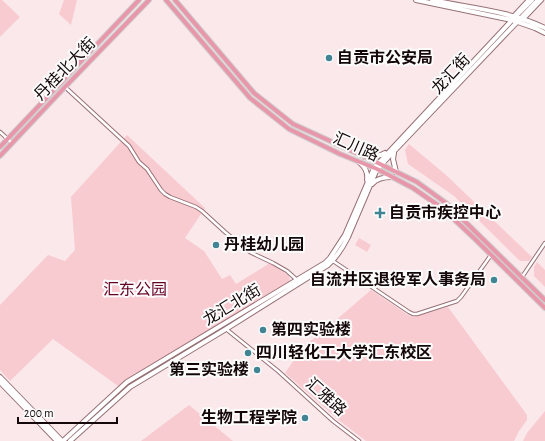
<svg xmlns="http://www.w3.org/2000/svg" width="545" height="441" font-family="'Alegreya Sans','Noto Sans SC',sans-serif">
<rect width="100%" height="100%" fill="#fae8ea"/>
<path fill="#f8cbd1" d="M0 0H2L20 17 0 37Z
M64 0H77L71 25 59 14Z
M127 135 205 208 185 238 204 251 222 279 230 275 236 284 270 263 289 276 290 281 138 373 118 386 53 339 10 381 0 370V305L48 255 65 261 75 250 71 197Z
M409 144 446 175 532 257 529 261H520L454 196 408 164 405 150Z
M359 238 371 245 367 252 355 245Z
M537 262 545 270V287L534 276V267Z
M371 290 408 315 413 317 417 316 448 307 527 415V420L519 431 514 441H366L340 421 285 373 303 347 322 332Z
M189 405 233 441H141Z
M545 411V441H523L527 433Z"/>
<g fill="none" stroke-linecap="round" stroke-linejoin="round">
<g stroke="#977075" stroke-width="4.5">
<path id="street" d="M513 16 528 0
M524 19 542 0
M65 87 129 146 139 162 147 169 161 190 165 194 170 197 196 207 202 211 225 232 250 252 256 255 273 263 287 271 297 280
M0 132 12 143
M333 261 409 312 413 314H417L457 301 461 297 491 255
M522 277 545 243
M226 329 278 371 333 421 359 441"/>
</g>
<g stroke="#977075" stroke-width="6">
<path id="secondary" d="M416 0 512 20 535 28 545 33
M432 0C470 8 510 11 545 28
M394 153 393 159 396 172
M365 157C372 156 379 157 385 153
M360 163C365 167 368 173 367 180
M372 184C377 178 384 177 392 177
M0 377 62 441
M0 382 57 441
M63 441 127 382 325 263 330 258 345 235 374 168 515 17 532 0
M70 441 130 387 226 329 328 265C337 257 343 247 348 237L377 169 538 0"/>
</g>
<g stroke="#d0cdce" stroke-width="6">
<path id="primary" d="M166 0 250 98 289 129 340 154 377 169 413 188 442 208 475 239 545 308
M175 0 254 93 293 124 378 163 417 182 446 203 545 300
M0 147 139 0
M0 156 65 87 149 0"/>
</g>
<use href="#street" stroke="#fff" stroke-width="2.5"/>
<use href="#secondary" stroke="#fff" stroke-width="4"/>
<use href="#primary" stroke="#e897aa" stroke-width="4"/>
</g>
<g fill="#418594" stroke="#fbfbfb" stroke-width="1.5">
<circle cx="329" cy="58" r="4"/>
<path d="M378 207h4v4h4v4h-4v4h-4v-4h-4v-4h4z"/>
<circle cx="216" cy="245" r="4"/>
<circle cx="494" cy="280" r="4"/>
<circle cx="263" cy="330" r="4"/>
<circle cx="248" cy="353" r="4"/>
<circle cx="257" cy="370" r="4"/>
<circle cx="305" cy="418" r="4"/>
</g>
<g text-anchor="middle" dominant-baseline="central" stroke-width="4" stroke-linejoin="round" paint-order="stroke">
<g font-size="16" font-weight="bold" fill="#140709" stroke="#fbfbfb" text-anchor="start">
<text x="337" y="58">自贡市公安局</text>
<text x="389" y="213">自贡市疾控中心</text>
<text x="224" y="245">丹桂幼儿园</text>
<text x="486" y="280" text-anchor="end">自流井区退役军人事务局</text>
<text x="271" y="330">第四实验楼</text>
<text x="256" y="353">四川轻化工大学汇东校区</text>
<text x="249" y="370" text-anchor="end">第三实验楼</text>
<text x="297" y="418" text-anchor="end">生物工程学院</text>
</g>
<g font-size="16" fill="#140709" stroke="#fbfbfb">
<text transform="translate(65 69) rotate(-46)">丹桂北大街</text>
<text transform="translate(451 74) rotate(-47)">龙汇街</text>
<text transform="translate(356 147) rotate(24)">汇川路</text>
<text transform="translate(232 305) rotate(-31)">龙汇北街</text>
<text transform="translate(326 397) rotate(42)">汇雅路</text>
</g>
<g font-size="16" fill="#640024" stroke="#fbfbfb">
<text x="135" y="290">汇东公园</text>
</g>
</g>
<path d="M18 417v6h99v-6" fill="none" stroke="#140709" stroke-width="2"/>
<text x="24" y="417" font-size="12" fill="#140709" stroke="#fbfbfb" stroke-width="3" paint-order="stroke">200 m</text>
</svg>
